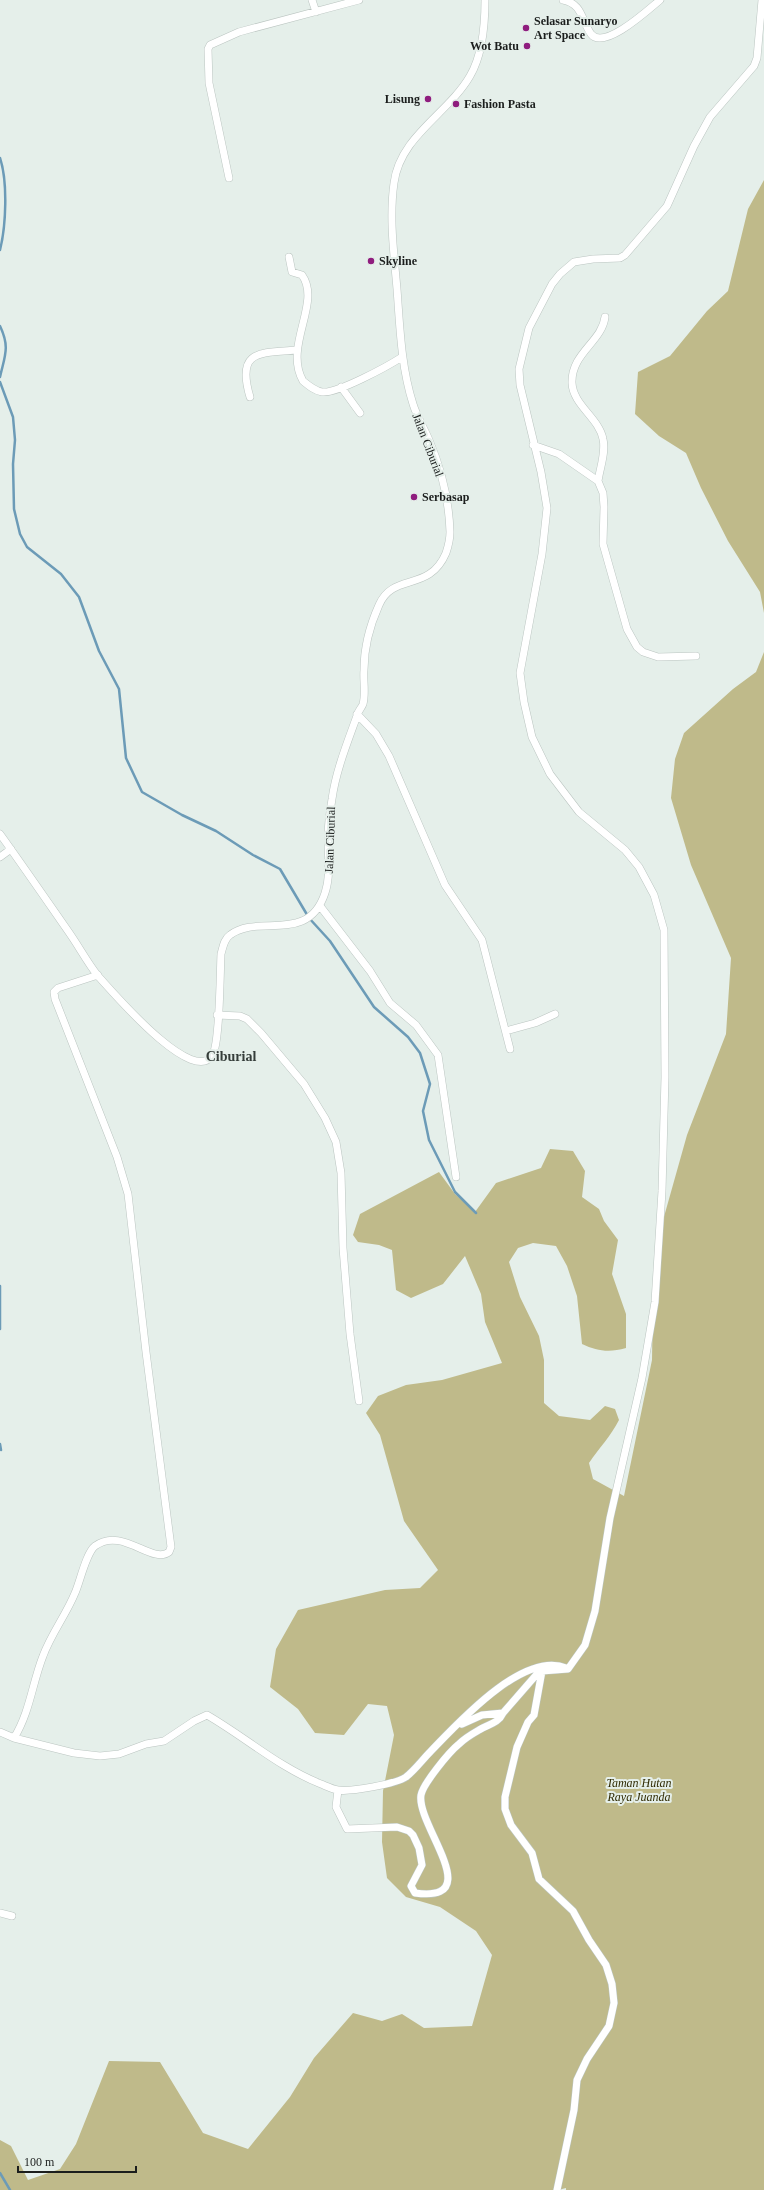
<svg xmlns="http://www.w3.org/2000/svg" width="764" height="2190" font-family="Georgia,serif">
<rect width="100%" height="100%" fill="#e5efea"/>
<path fill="#bfba8a" d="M764 180V613L760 592 728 541 701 488 686 453 659 436 635 414 638 372 670 356 707 311 728 291 748 209Z
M764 652V2190H566V2188L558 2190H0V2140L11 2146 28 2180 60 2169 76 2144 109 2061 160 2062 203 2133 248 2149 290 2097 314 2058 353 2013 382 2021 402 2014 424 2028 472 2026 492 1955 476 1931 440 1907 406 1897 387 1878 382 1842 383 1791 394 1735 387 1706 368 1704 344 1735 315 1733 298 1709 270 1687 276 1649 298 1610 385 1590 420 1588 438 1570 404 1521 380 1435 366 1413 378 1396 406 1385 442 1380 502 1363 485 1322 481 1294 465 1256 443 1284 411 1298 396 1290 392 1250 379 1245 358 1242 353 1235 360 1214 439 1172 455 1194 475 1212 496 1183 541 1168 550 1149 573 1151 585 1171 582 1197 599 1209 604 1221 618 1240 612 1274 626 1314V1348C609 1353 597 1351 582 1344L577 1296 567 1266 556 1246 533 1243 518 1248 509 1262 520 1297 539 1336 544 1360V1403L559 1416 590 1420 605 1406 615 1409 619 1420C611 1436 599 1448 589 1463L593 1479 624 1496 652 1360 653 1297 660 1231 687 1135 726 1034 731 958 691 865 671 798 675 759 684 733 733 689 756 672Z"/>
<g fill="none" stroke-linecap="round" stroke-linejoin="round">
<path stroke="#6c9bb7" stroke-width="2.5" d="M0 158C8 182 6 226 0 250
M0 326C10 347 5 355 0 377
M0 382 13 417 15 440 13 464 14 509 20 534 27 547 61 574 79 597 99 651 119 689 126 758 142 792 182 815 216 831 253 855 280 869 309 918 330 941 374 1007 408 1037 420 1053 430 1084 423 1111 429 1140 455 1192 476 1213
M0 1286V1329
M0 1444 1 1450
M0 2173 10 2190"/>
<g stroke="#bbc5c1" stroke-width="8">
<path id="street" d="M312 0 316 12
M563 0C583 4 581 20 591 34 604 51 649 9 660 0
M229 178 209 83 208 49 210 45 239 32 359 0
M289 257 292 272 302 275C322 303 283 346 303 381 309 386 315 391 322 392 337 394 388 366 402 357
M341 387 360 413
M250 397C236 350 259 353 297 350
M533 445 559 454 598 481 603 493 604 507 603 544 627 629 637 647 643 652 658 657 696 656
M598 481C600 468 606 452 603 439 599 418 573 405 572 383 571 353 602 342 605 317
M357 714 376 734 389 756 445 885 482 940 510 1049
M0 834C23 866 45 898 68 931 78 945 87 962 98 976 112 991 191 1085 212 1056 220 1045 220 973 221 954 223 947 224 939 230 935 259 913 308 945 325 893 331 875 328 856 328 837 328 825 330 811 332 799 336 770 348 741 358 713 359 710 362 707 363 704 366 693 363 681 364 670 364 649 370 625 379 605 393 572 429 593 446 553 448 547 450 539 450 532 449 501 441 468 429 440 424 428 417 417 413 404 401 366 400 328 397 289 394 254 389 218 394 183 400 136 448 114 470 76 483 54 485 25 485 0
M0 857 11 849
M320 906 370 971 390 1003 416 1025 438 1055 456 1177
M217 1015 240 1016 247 1019 261 1033 304 1084 325 1118 336 1142 341 1173 343 1248 350 1334 359 1401
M506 1031 535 1023 555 1014
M462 1724 482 1715 503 1713 537 1674 542 1671
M0 1732 14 1738C30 1712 32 1684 43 1656 51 1634 66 1615 75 1593 80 1582 86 1553 95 1546 122 1526 152 1565 169 1552L171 1547 146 1352 128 1194 117 1157 55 999 54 992 58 988 98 975
M14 1738 74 1753 100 1756 119 1754 146 1744 164 1741 194 1721 207 1715C245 1737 280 1768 321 1784 326 1786 332 1789 338 1790 350 1792 396 1784 406 1777 415 1770 423 1759 431 1751 458 1723 524 1650 566 1668
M338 1790 336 1807 347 1829 397 1827 409 1831 413 1835 419 1848 422 1865 411 1886 415 1893C488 1903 416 1825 421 1795 423 1784 449 1752 459 1744 465 1738 472 1734 479 1730 488 1724 498 1724 503 1713
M0 1913 12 1916
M557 2190 574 2110 577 2080 587 2059 609 2026 614 2003 612 1984 606 1965 589 1940 573 1911 539 1879 532 1853 511 1825 505 1809V1797L517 1747 528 1722 534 1715 542 1671 568 1669 585 1645 595 1611 610 1518 642 1378 655 1302 662 1191 665 1077 664 930 654 895 639 867 625 850 579 812 550 774 532 737 524 702 520 673 542 554 547 508 541 472 520 385 519 369 529 328 552 284 560 274 574 262 593 259 620 258 625 255 667 206 694 146 710 117 754 66 757 58 762 0"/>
</g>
<use href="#street" stroke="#fff" stroke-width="7"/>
</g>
<g fill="#8f1d7e" stroke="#e5efea" stroke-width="1.5">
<circle cx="526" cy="28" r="4"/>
<circle cx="527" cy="46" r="4"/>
<circle cx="428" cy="99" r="4"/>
<circle cx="456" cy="104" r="4"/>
<circle cx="371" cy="261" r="4"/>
<circle cx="414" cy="497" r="4"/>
</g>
<g text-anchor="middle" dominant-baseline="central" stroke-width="4" stroke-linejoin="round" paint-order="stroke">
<g font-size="12" font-weight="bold" fill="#1b1e1d" stroke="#e5efea" text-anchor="start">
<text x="534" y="21">Selasar Sunaryo<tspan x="534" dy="14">Art Space</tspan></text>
<text x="519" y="46" text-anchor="end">Wot Batu</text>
<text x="420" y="99" text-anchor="end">Lisung</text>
<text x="464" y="104">Fashion Pasta</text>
<text x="379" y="261">Skyline</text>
<text x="422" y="497">Serbasap</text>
</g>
<g font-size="12" fill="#1b1e1d" stroke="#e5efea">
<text transform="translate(428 445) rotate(69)">Jalan Ciburial</text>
<text transform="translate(330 840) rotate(-88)">Jalan Ciburial</text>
</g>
<g font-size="12" font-style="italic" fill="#2f2a02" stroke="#e5efea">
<text x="639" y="1783">Taman Hutan<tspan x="639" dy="14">Raya Juanda</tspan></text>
</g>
<g font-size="14" font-weight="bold" fill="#353d3a" stroke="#e5efea">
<text x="231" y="1056">Ciburial</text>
</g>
</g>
<path d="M18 2166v6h118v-6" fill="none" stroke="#1b1e1d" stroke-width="2"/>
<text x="24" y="2166" font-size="12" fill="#1b1e1d" stroke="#e5efea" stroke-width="3" paint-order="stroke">100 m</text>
</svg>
